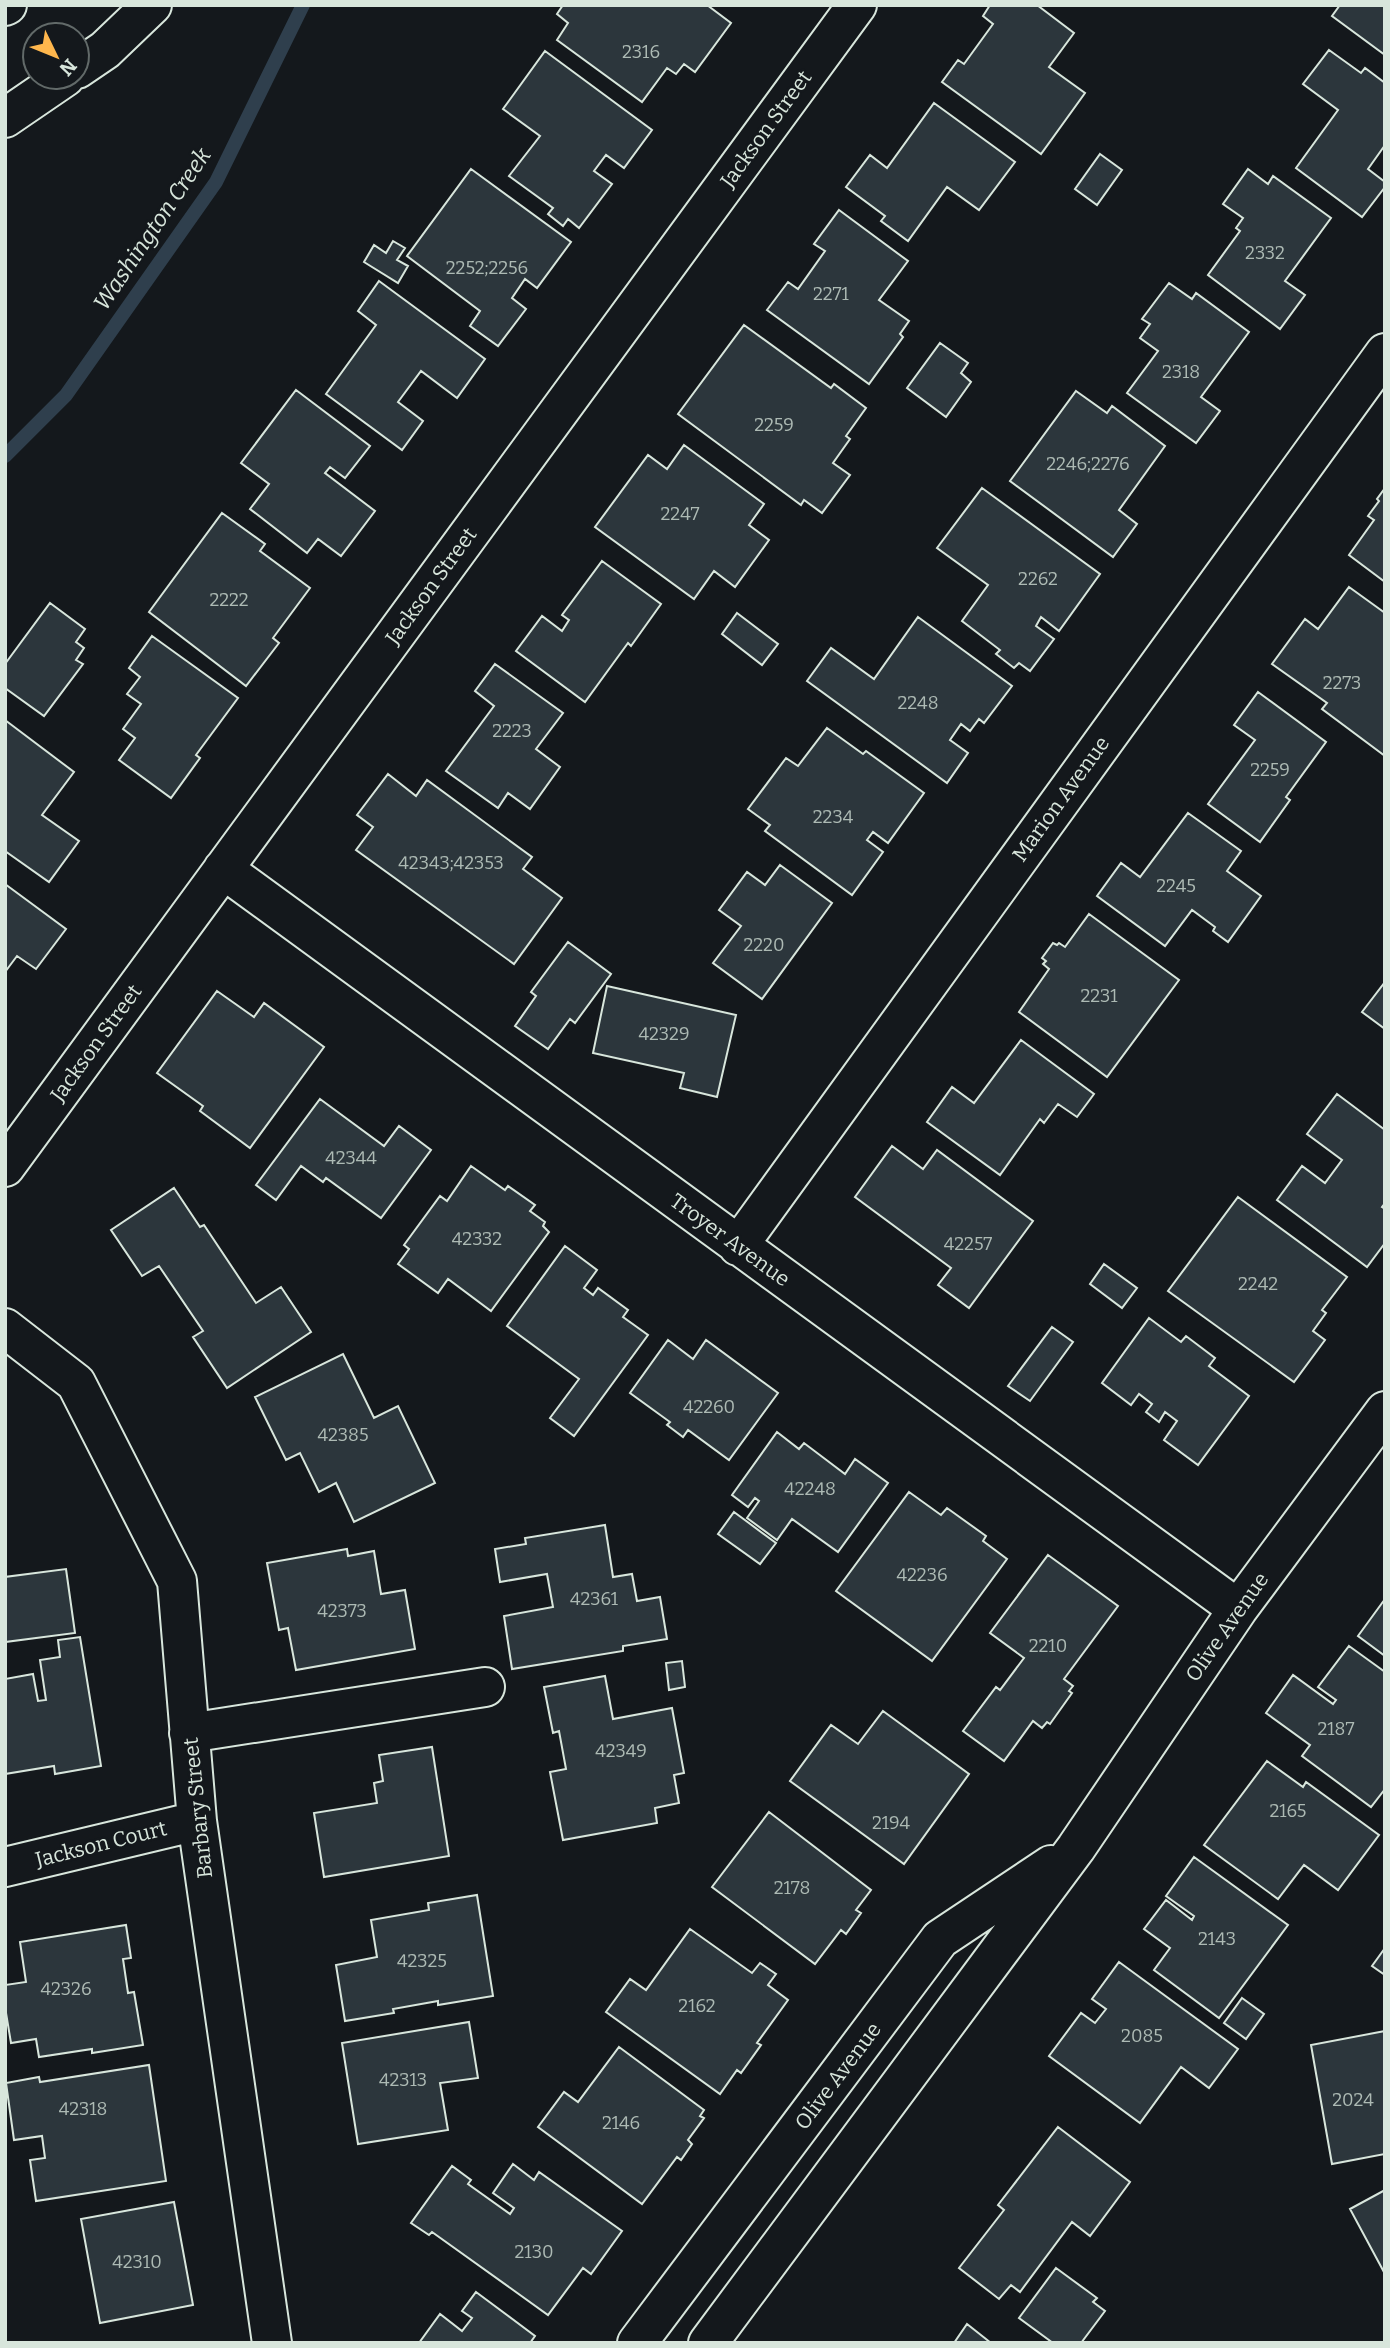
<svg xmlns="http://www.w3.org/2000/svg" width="1390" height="2348" font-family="Bitter,serif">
<rect width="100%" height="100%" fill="#14181c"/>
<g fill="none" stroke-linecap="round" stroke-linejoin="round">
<path stroke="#2f3f4d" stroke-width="14" d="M5 456 66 395 216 182 303 5"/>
</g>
<path fill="#2c363c" stroke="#d8e6dc" stroke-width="2" d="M563 5H707L731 23 695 72 684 64 676 74 667 68 642 102 557 40 568 23 557 14Z
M990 5H1037L1074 33 1049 67 1085 93 1041 154 942 82 958 60 964 64 993 24 983 16Z
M1340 5H1385V55L1332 16Z
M1329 50 1361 73 1365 68 1385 83V145L1368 169 1385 182V187L1362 217 1296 168 1338 110 1303 84Z
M545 51 652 130 624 168 606 155 594 171 612 184 579 228 568 219 563 226 548 214 553 208 509 176 540 136 503 109Z
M934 103 1015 162 979 210 947 187 908 241 881 221 885 216 846 187 870 155 887 168Z
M1100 154 1122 170 1097 205 1075 189Z
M471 169 571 242 537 288 525 279 512 298 526 309 498 346 470 326 480 311 407 256Z
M1248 169 1268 184 1273 176 1331 218 1285 281 1305 295 1280 329 1208 275 1240 231 1236 228 1243 218 1223 204Z
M839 210 908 261 879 300 909 321 900 334 903 337 869 384 767 310 788 282 798 289 825 251 814 244Z
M393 241 405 248 397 260 408 266 398 283 364 262 374 245 386 253Z
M379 281 485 359 457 398 421 371 398 402 423 421 402 450 326 394 376 325 358 311Z
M1169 283 1192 299 1196 293 1249 332 1201 397 1220 411 1196 443 1127 393 1158 351 1140 338 1150 324 1142 319Z
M744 325 831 388 834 384 866 408 846 436 850 439 833 463 850 475 822 513 804 500 801 505 678 414Z
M940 343 968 363 961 373 971 382 946 417 907 388Z
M296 390 370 446 345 478 330 467 325 473 375 511 341 556 318 539 307 553 250 509 269 484 241 463Z
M1076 391 1107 413 1112 406 1165 446 1119 510 1137 524 1113 557 1010 481Z
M684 445 764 504 749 525 769 540 735 587 714 571 694 599 595 527 648 455 667 469Z
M982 488 1100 574 1059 631 1041 617 1036 626 1054 639 1030 671 1019 663 1014 668 996 654 1000 650 962 621 988 585 937 548Z
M1385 488V582L1349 555 1374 520 1368 516 1379 501 1377 499Z
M222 513 265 544 260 551 310 588 273 638 279 643 246 686 149 612Z
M602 561 661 604 631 646 628 643 585 702 516 651 542 616 562 631 569 620 562 615Z
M1349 587 1385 613V756L1322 709 1327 703 1272 664 1305 619 1318 629Z
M50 603 85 629 76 642 84 648 76 660 83 664 44 716 5 688V664Z
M737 613 778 644 762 665 722 634Z
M918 617 1012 686 984 723 979 719 970 731 961 724 950 740 968 753 947 783 807 681 831 648 874 679Z
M152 636 238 698 196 755 200 758 171 798 119 760 135 738 123 729 141 704 127 694 140 677 129 668Z
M495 664 563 713 536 749 560 767 530 809 508 793 498 808 446 771 494 706 475 691Z
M1258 692 1326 742 1286 797 1290 800 1260 842 1208 804 1255 740 1234 725Z
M5 720 74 772 42 815 79 841 49 882 5 851Z
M827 728 863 754 866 751 924 793 888 843 873 832 867 840 883 852 852 895 765 831 770 825 748 809 786 758 798 766Z
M388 774 416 796 427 780 532 857 523 869 562 898 514 964 356 850 373 827 357 815Z
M1188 813 1241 851 1227 871 1261 896 1228 942 1213 931 1215 927 1192 910 1165 946 1097 896 1121 863 1140 877Z
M780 865 832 903 762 999 713 963 741 926 719 910 747 872 765 885Z
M5 884 66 929 36 969 17 956 5 972Z
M1089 914 1179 980 1107 1077 1019 1012 1049 969 1043 964 1046 961 1042 958 1053 943 1057 945 1059 943 1065 947Z
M568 942 611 974 575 1023 570 1019 548 1049 515 1026 536 996 531 992Z
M1385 982V1029L1362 1012Z
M607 986 736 1015 717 1097 680 1088 684 1073 593 1053Z
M217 991 254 1017 264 1003 324 1047 250 1148 200 1111 203 1106 157 1073Z
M1021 1040 1094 1094 1077 1117 1058 1104 1044 1123 1040 1119 1000 1175 927 1122 952 1087 974 1103Z
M1337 1094 1385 1130V1203L1382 1207 1385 1209V1243L1367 1267 1277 1200 1302 1166 1325 1183 1342 1160 1307 1134Z
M320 1099 384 1146 399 1126 431 1150 381 1218 326 1178 323 1182 301 1166 276 1200 256 1185Z
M892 1146 923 1169 937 1150 1033 1221 969 1308 938 1285 951 1268 855 1197Z
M471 1166 505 1190 508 1186 535 1205 530 1211 545 1222 543 1226 549 1232 491 1311 448 1279 438 1293 398 1264 409 1249 404 1245 440 1196 447 1201Z
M174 1188 200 1227 204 1225 256 1303 281 1287 311 1332 227 1388 193 1337 203 1331 159 1266 142 1276 111 1230Z
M1238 1197 1347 1277 1322 1310 1326 1313 1313 1331 1325 1340 1294 1382 1168 1291Z
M565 1246 597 1270 584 1288 593 1295 598 1288 628 1310 623 1317 648 1335 574 1436 550 1418 579 1379 507 1326Z
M1104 1264 1137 1288 1122 1308 1090 1284Z
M1149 1318 1181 1342 1186 1336 1215 1358 1209 1366 1249 1396 1198 1465 1164 1440 1177 1421 1165 1412 1159 1422 1146 1412 1152 1404 1139 1394 1131 1405 1102 1383Z
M1052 1327 1073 1342 1030 1401 1008 1386Z
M668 1340 693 1359 706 1340 778 1393 729 1460 688 1430 683 1437 667 1425 670 1422 630 1393Z
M343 1354 374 1418 398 1406 435 1483 354 1522 336 1483 319 1492 300 1453 286 1460 255 1397Z
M777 1432 799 1449 804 1443 845 1474 855 1459 888 1483 838 1552 792 1519 777 1540 747 1518 759 1501 755 1498 748 1507 732 1495Z
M909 1492 941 1515 947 1508 986 1536 983 1541 1007 1559 932 1661 836 1591Z
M734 1512 776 1543 760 1564 718 1534Z
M605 1525 613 1577 632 1574 637 1601 660 1597 667 1639 623 1646V1651L512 1669 504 1616 553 1607 547 1574 500 1582 495 1549 526 1544 525 1538Z
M347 1549 348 1556 374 1551 381 1594 405 1590 415 1649 296 1670 288 1628 279 1630 267 1563Z
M1048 1555 1118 1606 1064 1679 1073 1686 1069 1691 1072 1693 1050 1724 1047 1722 1042 1728 1033 1721 1004 1761 963 1731 996 1687 1000 1690 1024 1658 990 1633Z
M66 1569 75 1633 5 1642V1577Z
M1385 1599V1656L1358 1636Z
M80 1637 101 1766 55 1774 54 1766 5 1774V1679L33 1674 38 1701 46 1700 40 1660 60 1657 58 1640Z
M1349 1646 1385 1672V1789L1371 1807 1302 1756 1310 1745 1266 1713 1293 1675 1333 1704 1336 1700 1318 1687Z
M682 1661 685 1687 669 1690 666 1663Z
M605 1676 613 1719 672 1708 684 1773 674 1775 679 1803 655 1808 657 1823 563 1840 550 1772 566 1769 559 1731 553 1733 544 1687Z
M883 1711 969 1774 904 1864 790 1781 831 1725 858 1744Z
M432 1747 449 1856 324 1877 314 1813 377 1803 374 1783 383 1781 379 1755Z
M1267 1761 1303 1787 1306 1782 1379 1835 1338 1890 1304 1865 1278 1899 1204 1845Z
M769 1812 871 1890 856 1910 861 1913 846 1934 841 1930 815 1964 712 1887Z
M1194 1857 1288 1925 1219 2018 1154 1970 1170 1948 1144 1929 1166 1900 1192 1920 1194 1916 1166 1896Z
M477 1895 493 1996 438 2005V2001L393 2009 394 2013 345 2021 336 1965 377 1957 371 1920 429 1910 428 1903Z
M126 1925 131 1958 123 1959 128 1993 134 1992 143 2045 92 2053V2049L39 2057 36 2039 11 2043 5 2007V1985L26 1982 20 1942Z
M690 1929 752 1973 760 1963 776 1974 768 1985 788 2000 757 2043 761 2045 741 2073 737 2070 720 2094 606 2012 630 1979 646 1990Z
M1385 1948V1975L1372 1966Z
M1119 1962 1238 2049 1209 2088 1181 2067 1140 2123 1049 2056 1081 2013 1095 2023 1106 2009 1092 1999Z
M1242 1998 1264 2014 1246 2039 1224 2023Z
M469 2022 478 2078 440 2083 448 2130 358 2144 342 2043Z
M1385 2031V2154L1332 2164 1311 2045Z
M619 2047 704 2110 700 2116 704 2118 688 2140 692 2144 681 2160 677 2157 642 2204 538 2127 564 2092 578 2102Z
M149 2065 166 2181 36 2201 30 2160 45 2158 42 2136 14 2140 6 2083 39 2077 40 2082Z
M1058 2127 1130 2182 1090 2236 1072 2222 1020 2292 1011 2285 999 2299 959 2268 1004 2210 998 2205Z
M513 2164 534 2180 539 2172 622 2231 591 2274 583 2268 548 2315 432 2232 429 2235 411 2223 452 2166 471 2180 468 2184 510 2214 514 2208 493 2193Z
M1385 2190V2274L1350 2209Z
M174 2202 193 2305 100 2323 81 2219Z
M1056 2268 1097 2298 1093 2302 1105 2311 1081 2343H1053L1019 2318Z
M476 2292 535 2336 530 2343H419L440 2314 462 2331 472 2318 462 2311Z
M967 2324 991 2343H954Z"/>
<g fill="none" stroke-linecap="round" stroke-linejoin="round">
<g stroke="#d8e6dc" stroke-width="42">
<path id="minor" d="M223 869 1238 1609
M5 1167 857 5
M738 1246 1385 353
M5 1328 76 1383 177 1581 197 1821 272 2343
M189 1733 485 1687
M5 1867 197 1821
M637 2343 940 1939 1051 1865
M708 2343 1076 1848 1238 1609 1385 1411"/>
</g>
<g stroke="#d8e6dc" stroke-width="42">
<path id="highway" d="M5 6 7 5
M77 69 105 50 152 5
M5 118 65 77"/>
</g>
<use href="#minor" stroke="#14181c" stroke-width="38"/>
<use href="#highway" stroke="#14181c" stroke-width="38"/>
</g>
<g text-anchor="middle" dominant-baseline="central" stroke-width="5" stroke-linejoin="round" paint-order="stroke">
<g font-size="18" fill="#adbab4">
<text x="641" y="52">2316</text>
<text x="1265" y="253">2332</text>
<text x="487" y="268">2252;2256</text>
<text x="831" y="294">2271</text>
<text x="1181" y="372">2318</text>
<text x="774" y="425">2259</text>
<text x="1088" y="464">2246;2276</text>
<text x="680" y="514">2247</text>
<text x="1038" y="579">2262</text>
<text x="229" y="600">2222</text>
<text x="1342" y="683">2273</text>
<text x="918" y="703">2248</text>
<text x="512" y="731">2223</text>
<text x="1270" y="770">2259</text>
<text x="833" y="817">2234</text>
<text x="451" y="863">42343;42353</text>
<text x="1176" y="886">2245</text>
<text x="764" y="945">2220</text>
<text x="1099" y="996">2231</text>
<text x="664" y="1034">42329</text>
<text x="351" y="1158">42344</text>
<text x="477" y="1239">42332</text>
<text x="968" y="1244">42257</text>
<text x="1258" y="1284">2242</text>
<text x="709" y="1407">42260</text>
<text x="343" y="1435">42385</text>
<text x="810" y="1489">42248</text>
<text x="922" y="1575">42236</text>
<text x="594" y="1599">42361</text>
<text x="342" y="1611">42373</text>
<text x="1048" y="1646">2210</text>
<text x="1336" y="1729">2187</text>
<text x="621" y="1751">42349</text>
<text x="1288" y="1811">2165</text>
<text x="891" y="1823">2194</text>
<text x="792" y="1888">2178</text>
<text x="1217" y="1939">2143</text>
<text x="422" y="1961">42325</text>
<text x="66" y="1989">42326</text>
<text x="697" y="2006">2162</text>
<text x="1142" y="2036">2085</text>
<text x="403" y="2080">42313</text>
<text x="1353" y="2100">2024</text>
<text x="83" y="2109">42318</text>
<text x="621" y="2123">2146</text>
<text x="534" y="2252">2130</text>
<text x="137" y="2262">42310</text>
</g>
<g font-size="21" fill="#d8e6dc" stroke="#14181c">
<text transform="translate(766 129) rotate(-54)">Jackson Street</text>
<text transform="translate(431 586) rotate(-54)">Jackson Street</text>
<text transform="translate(1061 799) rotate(-54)">Marion Avenue</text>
<text transform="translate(96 1043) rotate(-54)">Jackson Street</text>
<text transform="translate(730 1240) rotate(36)">Troyer Avenue</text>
<text transform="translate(1227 1627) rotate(-55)">Olive Avenue</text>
<text transform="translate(198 1808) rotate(-96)">Barbary Street</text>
<text transform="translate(101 1844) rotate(-14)">Jackson Court</text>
<text transform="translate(838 2076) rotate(-53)">Olive Avenue</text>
</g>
<g font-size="23" font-style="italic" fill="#d8e6dc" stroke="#14181c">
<text transform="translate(152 229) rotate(-56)">Washington Creek</text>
</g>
</g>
<rect width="1390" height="2348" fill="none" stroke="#d8e6dc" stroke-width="14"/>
<g transform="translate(56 56) rotate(133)"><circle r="33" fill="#14181c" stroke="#626a69" stroke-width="2"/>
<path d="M0-5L12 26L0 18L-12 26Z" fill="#ffb74d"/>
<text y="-10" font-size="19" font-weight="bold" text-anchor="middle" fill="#d8e6dc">N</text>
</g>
</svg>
